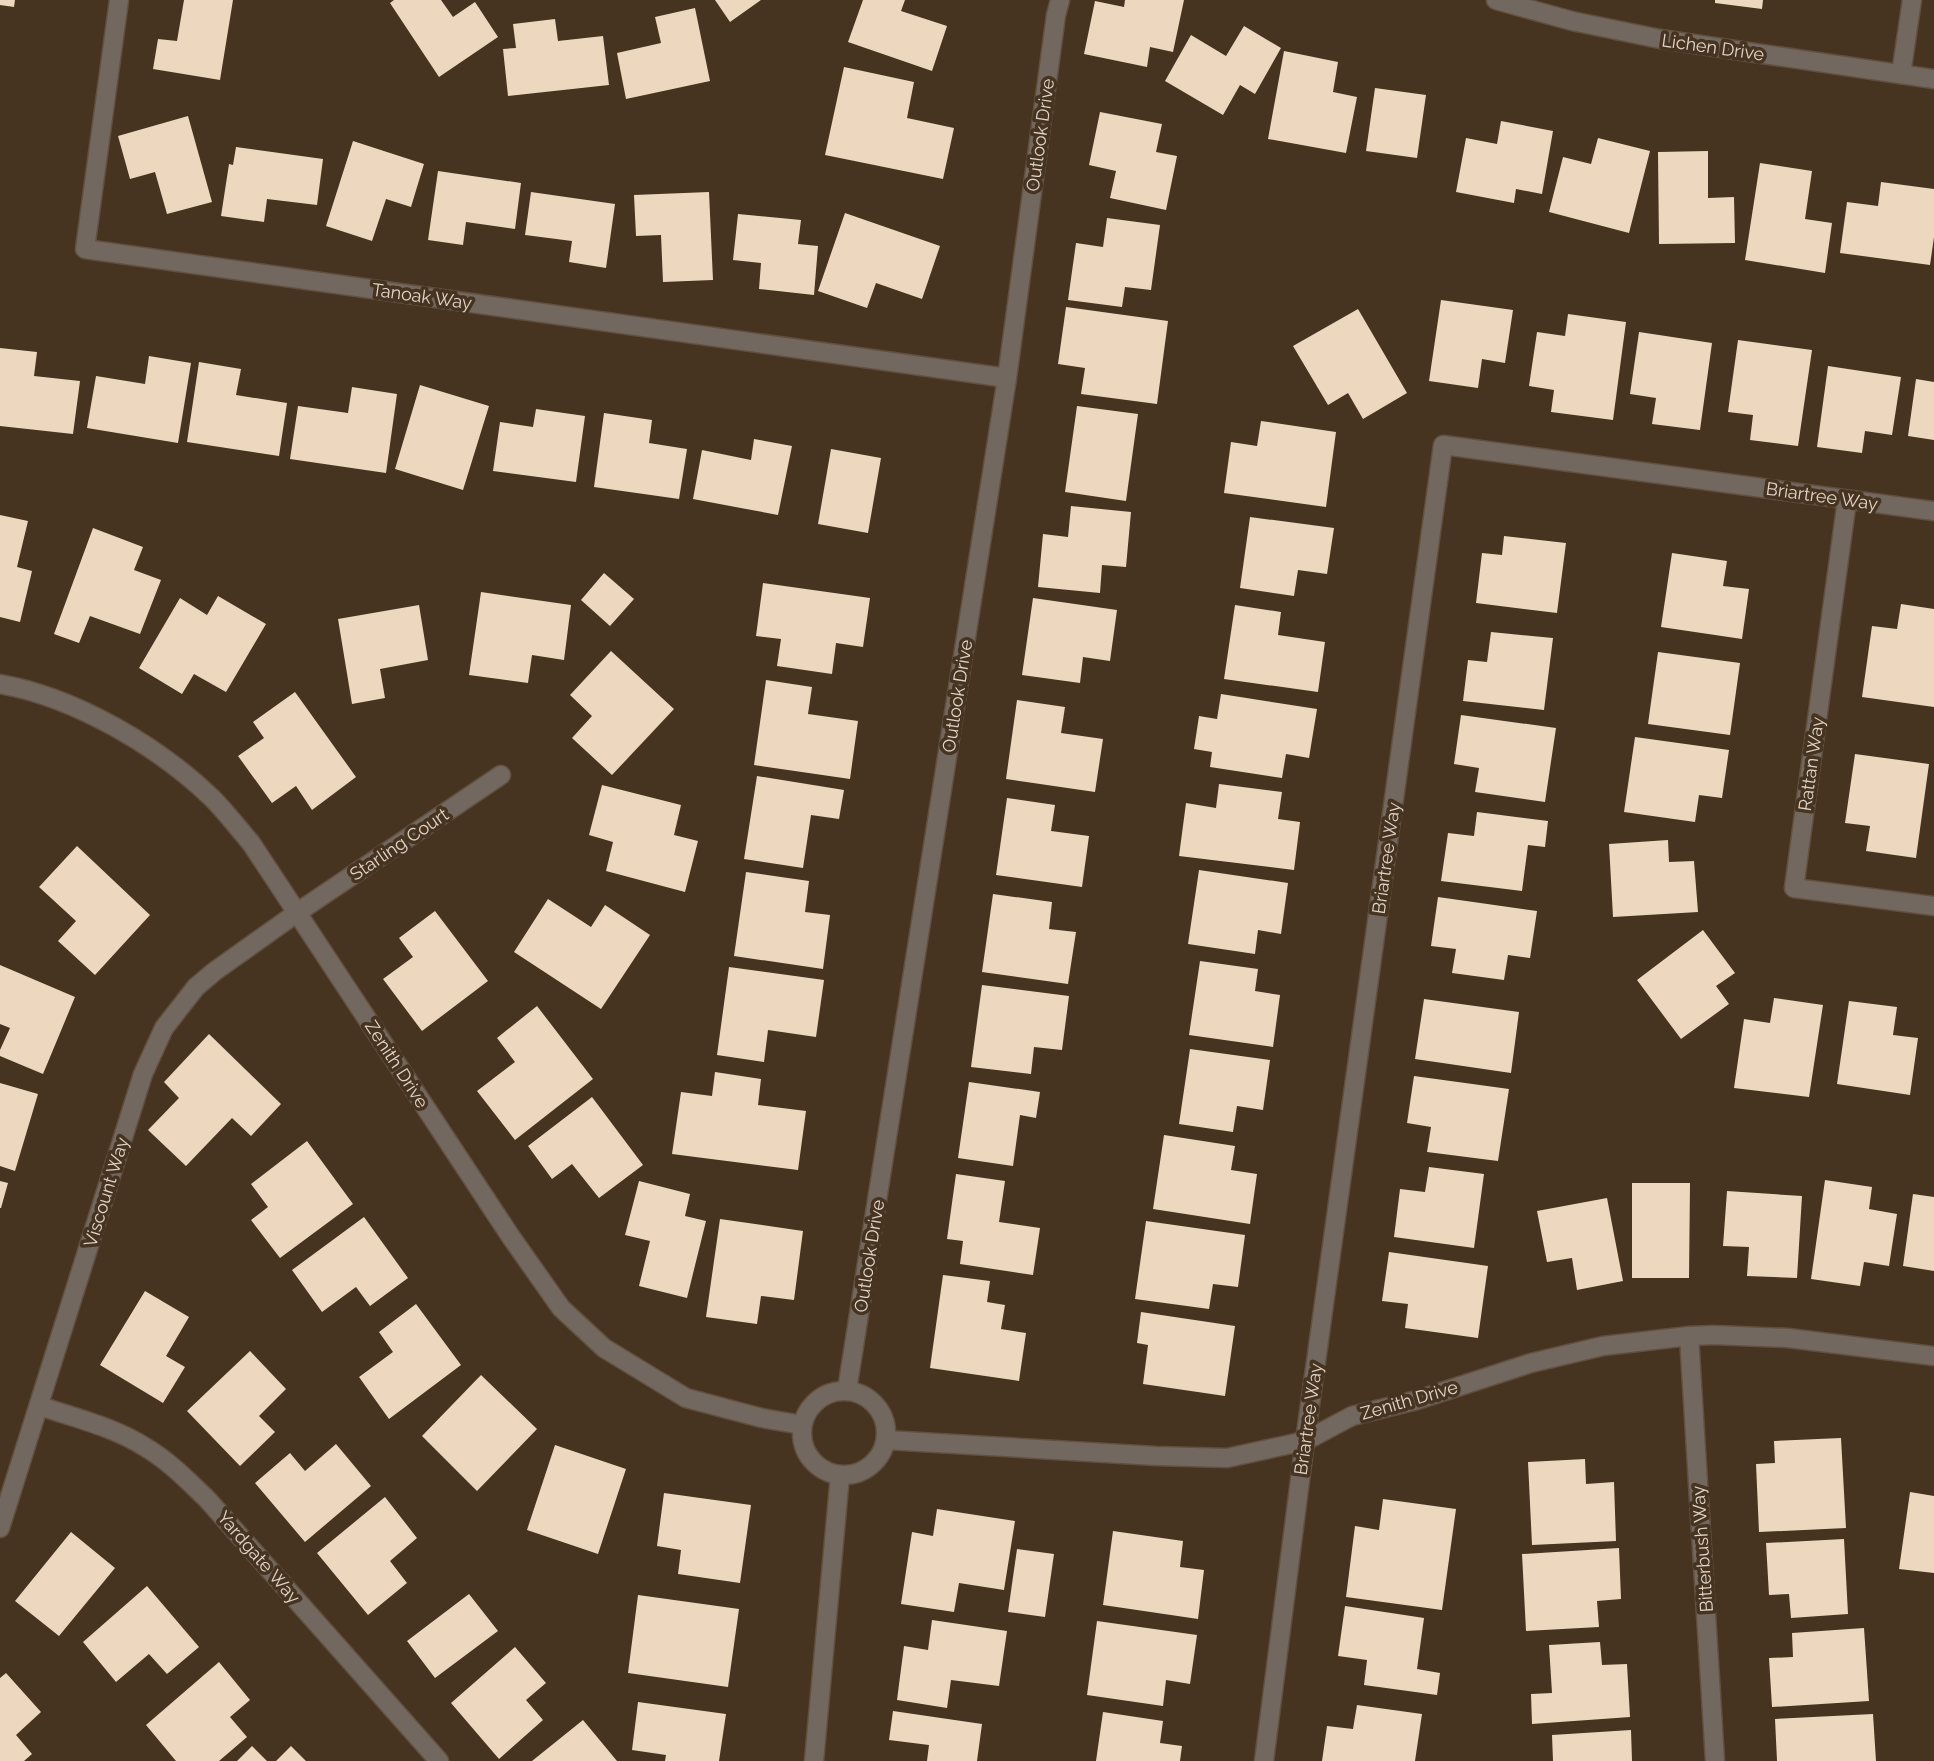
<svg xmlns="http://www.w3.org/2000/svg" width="1934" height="1761" font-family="Raleway,sans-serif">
<rect width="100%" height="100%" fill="#463320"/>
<path fill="#edd8bf" d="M0 0H15L14 7 0 5Z
M184 0H233L220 80 153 69 158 39 177 41Z
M394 0H441L453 17 475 2 498 37 439 77 390 3Z
M715 0H761L730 22Z
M863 0H905L901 11 947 26 932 71 848 42Z
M1125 0H1184L1173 52 1150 47 1147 67 1084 54 1095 1 1124 7Z
M1715 0H1763L1762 9 1715 3Z
M695 8 710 81 626 99 617 53 661 43 655 17Z
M555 19 558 41 603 36 609 85 508 96 503 49 516 48 513 24Z
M1244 26 1281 48 1255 94 1240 85 1223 115 1165 81 1191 35 1226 56Z
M1284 51 1338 62 1333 92 1357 97 1346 153 1268 139Z
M844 67 914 82 907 118 954 128 943 179 825 155Z
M1375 88 1426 95 1417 158 1366 151Z
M1100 112 1162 124 1156 152 1177 156 1166 210 1110 198 1116 171 1089 165Z
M188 116 212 202 167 214 155 172 130 179 118 136Z
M1501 121 1553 131 1542 194 1516 189 1514 203 1456 192 1466 138 1497 144Z
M1598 138 1650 151 1629 233 1549 212 1563 157 1591 164Z
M353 141 424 164 411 207 386 199 372 241 326 226Z
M236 147 323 159 317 205 267 199 264 222 221 216 229 164 233 165Z
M1708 151V198L1734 197 1735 243 1659 244 1658 152Z
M1760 163 1812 171 1805 219 1832 223 1825 273 1745 260Z
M438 171 521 183 515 229 466 222 463 245 428 240Z
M1881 182 1934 189V237L1930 265 1840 253 1847 202 1878 206Z
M531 192 615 204 606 268 569 262 572 241 525 235Z
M709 192 713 280 663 282 661 235 636 236 634 195Z
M845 213 940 246 922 299 876 283 867 308 818 291Z
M738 214 801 220 798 244 818 246 814 295 759 289 761 263 733 260Z
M1107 218 1160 225 1151 290 1125 287 1122 307 1068 300 1076 243 1103 247Z
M1441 300 1513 310 1505 363 1482 359 1478 388 1429 381Z
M1066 307 1168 321 1157 404 1081 394 1085 368 1058 364Z
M1358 309 1407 393 1363 419 1348 393 1328 405 1293 346Z
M1568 314 1626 322 1613 420 1551 412 1554 390 1529 386 1537 332 1565 336Z
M1639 332 1712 343 1700 430 1652 424 1656 398 1630 394Z
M1738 340 1812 350 1798 446 1750 440 1753 415 1728 412Z
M0 348 37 352 34 376 80 381 73 434 0 426Z
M149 356 191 363 178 443 87 428 96 376 145 384Z
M199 362 241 369 236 395 287 403 279 456 187 442Z
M1828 366 1901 377 1892 435 1865 431 1862 453 1817 447Z
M1916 379 1934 382V440L1908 436Z
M420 385 489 406 463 490 395 469Z
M352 387 397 394 386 473 290 459 298 406 348 413Z
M1077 406 1138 414 1126 501 1065 492Z
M536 409 585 416 576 482 493 471 500 422 533 427Z
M604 413 652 420 649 443 687 449 679 499 594 487Z
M1261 421 1336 432 1326 507 1224 493 1231 442 1257 446Z
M754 439 792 446 778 515 693 499 702 450 751 460Z
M831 449 881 458 868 533 818 524Z
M1071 506 1131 512 1126 567 1102 565 1100 593 1038 587 1043 534 1068 537Z
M0 515 28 521 17 567 32 571 20 622 0 617Z
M1250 517 1334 528 1327 574 1298 570 1294 596 1240 588Z
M93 528 143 547 134 570 161 580 140 634 90 616 79 643 54 634Z
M1504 536 1566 543 1557 613 1476 603 1482 553 1502 555Z
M1672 553 1727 561 1723 586 1749 589 1742 639 1661 627Z
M604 573 634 599 610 626 581 600Z
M763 583 870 598 863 647 836 643 832 674 777 666 781 639 756 636Z
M481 592 571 605 564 660 532 655 528 683 469 675Z
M218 596 266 624 226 692 194 674 182 694 139 668 180 598 207 615Z
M1033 598 1117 610 1110 661 1083 657 1080 683 1022 675Z
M1901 604 1934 609V707L1862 697 1872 626 1897 629Z
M419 605 428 660 380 669 385 698 352 704 338 619Z
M1235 605 1281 612 1278 635 1325 642 1318 692 1224 679Z
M1491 632 1553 638 1544 710 1463 701 1468 660 1487 662Z
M611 651 674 709 612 775 572 738 592 716 570 695Z
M1658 652 1740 663 1730 735 1648 724Z
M766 680 812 687 808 714 858 721 850 779 754 765Z
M295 692 356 777 312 810 296 786 272 803 238 756 264 738 253 722Z
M1221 694 1317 709 1309 758 1286 754 1282 778 1210 767 1212 752 1194 749 1199 716 1217 719Z
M1017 700 1065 707 1061 733 1103 739 1095 792 1006 779Z
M1461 715 1556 728 1545 802 1475 792 1479 768 1454 764Z
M1635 737 1729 750 1722 798 1699 795 1695 822 1624 812Z
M1855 754 1929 764 1916 858 1866 851 1870 826 1845 823Z
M757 776 844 790 839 819 811 815 803 868 744 859Z
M1219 784 1282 792 1278 819 1300 822 1294 870 1179 856 1186 803 1216 808Z
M602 785 681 805 674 835 698 841 685 892 606 871 613 842 589 835Z
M1007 798 1055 805 1051 831 1089 836 1082 887 996 875Z
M1477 812 1548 821 1545 847 1528 845 1522 891 1441 881 1448 833 1474 836Z
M1668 840 1669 862 1694 861 1698 912 1613 917 1609 844Z
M77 846 150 915 95 975 58 941 76 921 39 887Z
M1199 870 1288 883 1281 934 1258 930 1255 954 1188 944Z
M746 872 809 881 805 912 830 915 823 969 734 956Z
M993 894 1052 902 1049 929 1076 932 1068 984 982 972Z
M1438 897 1537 911 1530 958 1508 955 1504 980 1452 973 1456 949 1431 946Z
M548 899 591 927 605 905 650 935 601 1009 514 952Z
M435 911 488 981 422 1031 383 979 413 957 399 938Z
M1703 930 1735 973 1716 986 1729 1004 1681 1039 1637 980Z
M1200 961 1258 969 1255 991 1280 995 1273 1047 1189 1035Z
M0 965 75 997 43 1074 0 1056V1050L10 1028 0 1024Z
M729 967 824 980 816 1037 768 1030 764 1062 717 1055Z
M982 985 1069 996 1062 1050 1034 1047 1031 1074 971 1067Z
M1774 998 1823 1005 1809 1097 1734 1088 1744 1019 1770 1023Z
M1424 999 1519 1012 1511 1073 1415 1059Z
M1849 1001 1897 1007 1893 1035 1918 1038 1910 1095 1837 1084Z
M537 1006 593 1079 515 1140 477 1091 515 1062 497 1038Z
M209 1034 281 1104 251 1136 232 1118 186 1166 148 1130 179 1098 164 1082Z
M1190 1049 1270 1060 1263 1110 1237 1106 1233 1132 1179 1124Z
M715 1072 761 1079 758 1105 806 1111 798 1170 672 1154 681 1092 712 1096Z
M1414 1076 1509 1089 1498 1161 1427 1152 1431 1127 1407 1123Z
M969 1082 1040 1092 1036 1118 1020 1115 1013 1166 958 1158Z
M0 1083 38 1094 15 1171 0 1166Z
M592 1097 643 1165 599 1198 572 1164 552 1179 528 1146Z
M1164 1135 1235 1146 1231 1170 1257 1174 1250 1224 1153 1209Z
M307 1141 353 1204 280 1258 251 1220 268 1207 251 1184Z
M1429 1167 1484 1174 1474 1248 1394 1237 1400 1189 1425 1192Z
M956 1174 1005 1181 999 1222 1040 1228 1033 1275 960 1264 963 1241 947 1239Z
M1825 1180 1872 1187 1869 1209 1897 1214 1889 1266 1864 1262 1860 1286 1811 1279Z
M0 1181 8 1183 1 1208H0Z
M639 1181 690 1194 685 1216 706 1221 687 1298 639 1286 650 1241 625 1235Z
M1632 1183H1690L1689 1278H1632Z
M1727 1191 1802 1196 1797 1278 1747 1276 1749 1247 1723 1246Z
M1913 1194 1934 1197V1271L1903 1266Z
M1607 1198 1623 1281 1577 1290 1572 1258 1547 1262 1537 1211Z
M364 1217 408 1278 370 1306 356 1287 322 1312 292 1270Z
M720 1219 803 1231 794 1300 761 1296 757 1324 706 1317Z
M1146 1221 1245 1235 1238 1287 1213 1284 1209 1309 1135 1299Z
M1389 1252 1488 1266 1478 1338 1405 1328 1408 1304 1382 1301Z
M943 1275 990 1281 987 1302 1005 1305 1001 1329 1026 1333 1019 1381 930 1368Z
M145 1291 189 1317 166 1356 185 1367 163 1403 100 1365Z
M416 1304 461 1365 389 1419 359 1377 393 1352 379 1332Z
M1141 1312 1235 1326 1225 1396 1143 1384 1148 1345 1137 1343Z
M250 1351 286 1389 259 1416 275 1432 240 1466 187 1411Z
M481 1375 537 1429 477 1491 422 1436Z
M1841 1438 1846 1528 1759 1532 1756 1464 1775 1463 1774 1441Z
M336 1444 371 1486 305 1542 255 1483 290 1453 305 1471Z
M555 1445 626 1469 598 1554 527 1530Z
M1585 1459 1586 1484 1614 1482 1616 1541 1532 1545 1528 1462Z
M1910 1492 1934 1496V1573L1899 1569Z
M664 1493 751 1505 740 1583 678 1574 681 1550 657 1546Z
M385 1497 417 1538 390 1561 407 1583 368 1615 317 1553Z
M1383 1499 1456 1509 1442 1610 1346 1597 1355 1526 1379 1530Z
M937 1509 1015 1521 1004 1590 959 1583 954 1612 901 1604 912 1532 933 1536Z
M1113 1531 1183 1541 1180 1567 1204 1570 1198 1619 1103 1605Z
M71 1532 115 1568 59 1636 15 1601Z
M1844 1539 1848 1614 1791 1618 1789 1594 1769 1595 1766 1543Z
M1619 1548 1621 1599 1597 1601 1599 1627 1526 1631 1522 1554Z
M1017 1549 1054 1554 1045 1617 1008 1612Z
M147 1586 199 1647 167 1674 149 1654 116 1682 83 1642Z
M469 1594 498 1631 435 1678 407 1641Z
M638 1595 739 1609 728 1687 628 1673Z
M1345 1606 1424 1618 1417 1669 1440 1673 1437 1695 1364 1685 1367 1660 1338 1656Z
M932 1620 1007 1631 999 1686 951 1680 947 1708 897 1700 904 1646 928 1650Z
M1097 1621 1197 1635 1190 1684 1166 1680 1163 1706 1087 1695Z
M1864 1628 1869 1701 1772 1707 1769 1658 1793 1657 1792 1633Z
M1600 1642 1602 1665 1627 1664 1630 1717 1532 1724 1531 1694 1552 1693 1549 1645Z
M515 1647 546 1683 526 1700 543 1720 499 1759 451 1703Z
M219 1662 250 1700 230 1717 247 1737 219 1761H176L146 1725Z
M6 1673 41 1712 16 1735 32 1754 24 1761H0V1678Z
M638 1702 726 1714 719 1761H665L666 1755 632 1750Z
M1357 1705 1422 1714 1415 1761H1322L1327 1726 1353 1729Z
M893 1711 982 1724 977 1761H927L929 1745 889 1740Z
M1103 1712 1163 1721 1160 1743 1182 1746 1180 1761H1096Z
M1873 1714 1876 1761H1777L1775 1719Z
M583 1720 617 1761H532Z
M1631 1730 1632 1761H1553L1552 1735Z
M252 1746 267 1761H237Z
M291 1746 306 1761H276Z"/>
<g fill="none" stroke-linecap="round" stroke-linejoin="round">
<g stroke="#62503f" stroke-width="21">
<path id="minor" d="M119 0 85 249 1007 378
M1901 74 1912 0
M1847 500 1794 888 1934 906
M1689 1336 1715 1761
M847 1390 1007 378 1056 15 1060 0
M40 1406C75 1418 114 1427 145 1447 169 1461 187 1480 207 1499L439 1761
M0 1528 143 1074 164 1028 196 987 215 971 298 912 501 775
M814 1761 840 1475
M1264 1761 1305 1441 1443 445 1934 511"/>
</g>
<g stroke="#62503f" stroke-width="21">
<path id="tertiary" d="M1496 0 1572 21 1660 39 1934 79
M0 684C75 697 158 746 212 798 226 812 238 828 251 843L511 1237 561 1308 604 1348 686 1398 762 1418 802 1425
M802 1433a42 42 0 1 1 84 0a42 42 0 1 1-84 0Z
M886 1440 1156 1456 1227 1458 1305 1441 1352 1416 1417 1400 1531 1363 1603 1346 1689 1336 1714 1335 1788 1338 1934 1356"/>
</g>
<use href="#minor" stroke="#736860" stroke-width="18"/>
<use href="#tertiary" stroke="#736860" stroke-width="18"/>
</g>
<g text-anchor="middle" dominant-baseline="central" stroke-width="7" stroke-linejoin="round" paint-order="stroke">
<g font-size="18" fill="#e1d5ca" stroke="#463320">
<text transform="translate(1713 47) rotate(8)">Lichen Drive</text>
<text transform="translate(1040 135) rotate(-82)">Outlook Drive</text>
<text transform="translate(422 296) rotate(8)">Tanoak Way</text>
<text transform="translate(1822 496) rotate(8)">Briartree Way</text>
<text transform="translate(957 696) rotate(-81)">Outlook Drive</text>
<text transform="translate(1811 764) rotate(-82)">Rattan Way</text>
<text transform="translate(399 844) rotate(-34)">Starling Court</text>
<text transform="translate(1386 858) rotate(-82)">Briartree Way</text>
<text transform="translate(397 1064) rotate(57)">Zenith Drive</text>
<text transform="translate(106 1192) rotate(-73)">Viscount Way</text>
<text transform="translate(869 1256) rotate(-81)">Outlook Drive</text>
<text transform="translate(1409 1400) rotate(-16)">Zenith Drive</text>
<text transform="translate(1308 1419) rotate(-82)">Briartree Way</text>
<text transform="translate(1702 1549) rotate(-94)">Bitterbush Way</text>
<text transform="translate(259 1557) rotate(49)">Yardgate Way</text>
</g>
</g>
</svg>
